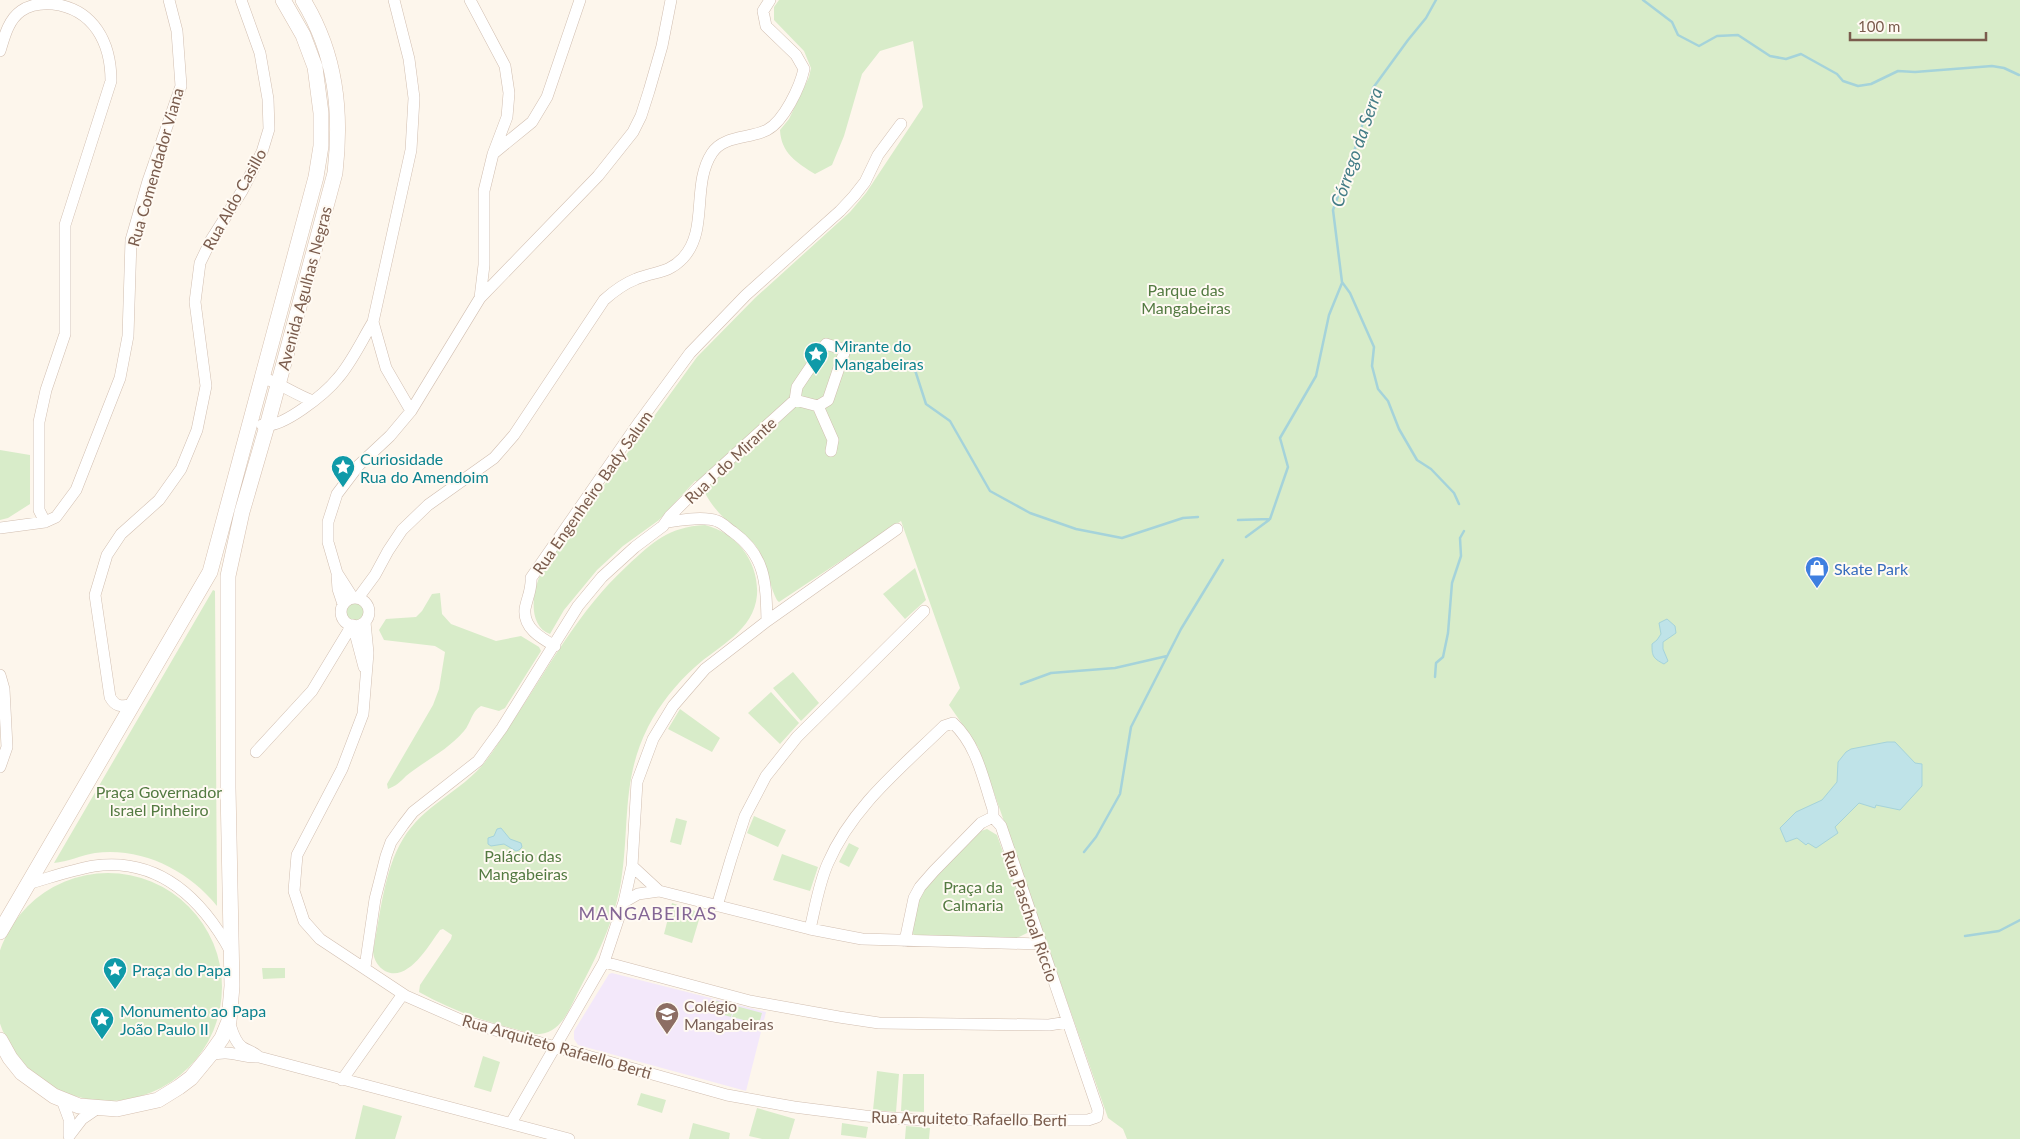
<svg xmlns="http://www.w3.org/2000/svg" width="2020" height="1139" font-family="Lato,sans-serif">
<rect width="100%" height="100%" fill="#fdf6ec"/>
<path fill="#f3e8fa" d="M612 973 766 1012 746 1091 578 1045 574 1039V1031L609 974Z"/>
<path fill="#d8ecc9" d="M779 0H2020V1139H1127L1123 1129 1108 1118 978 747 949 705 960 688 901 521 779 602C772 597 766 561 758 549 749 535 734 529 723 517 713 507 704 494 700 481H695L659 520 623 546 597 570 564 610 550 634C526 625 533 588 542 571L697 357 755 298 850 212 866 193 923 107 913 41 880 51 862 74 844 136 832 165 815 174C797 163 781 153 780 130L789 119 809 77 811 68 804 51 774 20V7Z
M0 450 30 455V504L8 518 0 520Z
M705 525C737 533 759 562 757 595 754 631 718 646 695 667 676 684 660 704 648 727 621 780 630 827 621 882 614 923 596 958 577 994 569 1010 561 1032 540 1034 532 1035 522 1031 515 1029 482 1021 449 1009 419 992L420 985 451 939 452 935 443 929 440 930C429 945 408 983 385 971 378 967 374 960 373 952 380 916 384 870 403 839 423 805 461 792 485 762 495 749 504 734 513 721 549 667 579 610 627 566 653 542 668 527 705 525Z
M915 568 926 600 905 619 883 594Z
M213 590 215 591 217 906C188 870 142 847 95 853 82 855 67 862 54 863Z
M440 593 442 614 451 624 496 641 521 636 539 647 541 651 505 708 499 711 481 706C471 712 471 723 464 731 448 750 426 760 406 776 400 782 396 786 388 789L387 784 433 705 439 689 445 652 435 646 384 640 379 630 386 619 416 617 422 611 432 594Z
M345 612a10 10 0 1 1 20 0a10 10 0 1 1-20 0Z
M793 672 819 703 801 721 773 688Z
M771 692 799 723 780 744 748 713Z
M680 709 720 738 712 752 668 729Z
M754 816 786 830 778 847 747 833Z
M676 818 687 821 681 845 670 842Z
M987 829 997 835 1030 928 1029 932 1017 938 916 936 913 934 911 925 922 892 938 872 981 831Z
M849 843 859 848 849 867 839 862Z
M782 854 818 867 810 891 773 880Z
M-6 987a114 114 0 1 1 228 0a114 114 0 1 1-228 0Z
M672 903 701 913 692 943 664 934Z
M262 968H285V978L263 979Z
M713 1000 734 1006 731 1017 710 1011Z
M736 1006 762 1013 759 1024 732 1017Z
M483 1056 500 1062 491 1092 474 1087Z
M877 1071 899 1074 896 1112 873 1110Z
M903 1074H924V1112L901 1111Z
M641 1093 666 1100 662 1113 637 1105Z
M363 1105 402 1116 395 1139H355Z
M757 1108 795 1119 789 1139H762L749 1136Z
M693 1123 730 1133 729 1139H689Z
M842 1123 868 1127 866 1138 841 1135Z
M906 1126 930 1128 929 1139H905Z"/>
<path fill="#bfe3e8" stroke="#a5d3da" d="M1667 619 1675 626 1676 633 1663 642V649L1668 661 1664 664C1652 658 1652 655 1652 644L1657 640 1661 634 1659 623Z
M1887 742H1895L1915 763 1922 764V786L1900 810 1876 805 1875 808 1859 803 1835 827 1838 833 1816 848 1808 843 1806 845 1797 838 1786 842 1780 828 1796 812 1822 800 1837 782 1838 762 1846 752 1851 749Z
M501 828 510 839 521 843 522 847 519 850 516 851 504 844 491 846 488 844V838L494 836 497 829Z"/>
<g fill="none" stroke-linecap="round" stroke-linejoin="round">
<path stroke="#a5d3da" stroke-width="2.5" d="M1436 0 1426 18 1408 40 1373 88 1357 143 1333 210 1342 282 1350 293 1374 347 1372 366 1378 389 1388 401 1399 429 1417 460 1431 469 1454 493 1459 504
M1643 0 1672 22 1678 35 1699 46 1717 36 1738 35 1770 56 1786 59 1801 54 1837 74 1843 81 1858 86 1871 84 1898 71 1915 72 1992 66 2004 68 2019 75
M915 370 926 404 950 421 990 491 1030 513 1076 529 1122 538 1183 518 1198 517
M1238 520 1270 519 1288 467 1280 438 1316 376 1329 315 1342 283
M1246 537 1269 520
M1435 677 1436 663 1443 657 1448 633 1452 583 1461 556 1460 538 1464 531
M1021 684 1051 673 1115 668 1167 656
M1084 852 1096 837 1120 794 1131 727 1181 629 1223 560
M1965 936 1999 931 2020 920"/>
<g stroke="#d1beb0" stroke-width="12">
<path id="street" d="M394 0 409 59 414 98 411 150 373 322 386 368 411 411
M470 0 505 66 509 93 507 117 493 154 484 191V265L480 298
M0 51C4 38 8 20 21 11 31 4 41 3 53 4 94 9 111 43 111 81L65 225V334L46 390 39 422V510L45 522
M494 153 532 122 547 97 580 0
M826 344 845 350 828 400 818 406 795 400 797 387Z
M261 377C280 383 294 394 313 401
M818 406 833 440 831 451
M262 425C281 430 326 393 338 378 352 362 362 340 373 322
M667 522C681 520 704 516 717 521 723 523 728 529 733 532 766 556 766 583 767 621
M0 528 45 522 56 517 76 490 120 378 128 336 131 240 148 181 181 86 177 31 169 0
M337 575 338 589 343 604
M353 598 337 573 328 542V522L337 494 359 465 390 436 411 411 480 298 598 176 633 132 641 116 649 91 662 46 671 0
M358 598 375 575 388 551 402 530 428 505 494 458 514 435 604 300C614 291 623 284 636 279 655 271 668 274 683 258 709 230 691 185 712 153 724 135 750 139 767 130 784 121 800 87 804 69L796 55 766 26 763 11 770 0
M341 612a14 14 0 1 1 28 0a14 14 0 1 1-28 0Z
M365 622 368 653 363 714 342 769 297 855 294 891 304 921 320 939 406 996 463 1021 727 1095 794 1107 865 1116 919 1120H1088L1097 1117 1098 1110 1001 826 993 817V809C983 779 977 745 953 723L944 726C901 768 852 807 828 863 819 883 815 908 810 929
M353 625 364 667
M555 646C541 638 523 628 525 609 527 598 532 589 531 578L640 421 690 353 746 295 840 211 854 196 865 182 878 155 901 124
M0 675 4 689 7 747 0 767
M133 705C122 706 116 708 110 697L95 595 107 555 121 534 159 500 181 469 197 430 206 386 195 302 200 263 211 240 242 191 262 152 269 129 268 99 260 53 241 0
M256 752 312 691 352 625
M27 884C49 878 71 870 94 866 159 857 202 899 231 952
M659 891 810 929 862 939 1040 944
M624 902 638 894 659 891 632 866
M717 906 731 859 745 816 766 776 797 737 924 611
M905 941 914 898 920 887 934 871 981 823 993 817
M604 962 750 1001 839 1017 879 1023 1049 1025 1068 1022
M365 967 375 899 386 856 391 842 403 825 413 812 478 761 502 728 578 606 602 577 635 547 663 526 670 516 697 489 795 400
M210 1055C232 1049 239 1058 259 1057 253 1051 248 1051 242 1047 234 1041 232 1030 229 1021
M259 1057 569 1139
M342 1080 403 994
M62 1100 69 1119V1136L82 1119 98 1108
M511 1123 604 962 624 902 632 866 637 782 653 739 673 706 705 669 767 621 897 529"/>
</g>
<g stroke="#d6c0b0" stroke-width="16">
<path id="secondary" d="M0 932 210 572 316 177 321 146V113L315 67 303 35 283 0
M0 1040 10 1058 22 1073 54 1096 79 1106 117 1109 158 1100 179 1087 191 1078 210 1055 222 1038 229 1021 232 986 228 788V576L242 512 267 426 335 173C342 111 336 54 303 0"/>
</g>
<use href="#street" stroke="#fff" stroke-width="11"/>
<use href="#secondary" stroke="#fff" stroke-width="15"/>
</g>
<defs>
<g id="sight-pin" transform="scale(1.25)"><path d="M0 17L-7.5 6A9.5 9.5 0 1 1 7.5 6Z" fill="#0f9aa8" stroke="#fffaf3"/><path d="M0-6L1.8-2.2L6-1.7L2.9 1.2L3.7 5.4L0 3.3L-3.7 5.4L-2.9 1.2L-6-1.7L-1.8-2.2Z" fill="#fff"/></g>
<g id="shop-pin" transform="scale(1.25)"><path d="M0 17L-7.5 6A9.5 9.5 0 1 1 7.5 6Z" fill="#3f7fe0" stroke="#fffaf3"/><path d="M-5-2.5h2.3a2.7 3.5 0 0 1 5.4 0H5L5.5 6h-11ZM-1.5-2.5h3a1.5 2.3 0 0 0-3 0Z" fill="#fff"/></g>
<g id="school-pin" transform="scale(1.25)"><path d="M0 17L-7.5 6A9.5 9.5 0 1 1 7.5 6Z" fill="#8d6e63" stroke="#fffaf3"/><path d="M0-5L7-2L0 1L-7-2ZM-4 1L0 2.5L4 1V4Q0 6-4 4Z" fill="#fff"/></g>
</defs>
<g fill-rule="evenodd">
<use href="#sight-pin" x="816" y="354"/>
<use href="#sight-pin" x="343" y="467"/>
<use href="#shop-pin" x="1817" y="568"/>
<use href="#sight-pin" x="115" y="969"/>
<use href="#school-pin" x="667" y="1014"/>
<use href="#sight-pin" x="102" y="1019"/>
</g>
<g text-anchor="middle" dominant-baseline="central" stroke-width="4" stroke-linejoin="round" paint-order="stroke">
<g font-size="16" fill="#7a5c4d" stroke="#fffaf3">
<text transform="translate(155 167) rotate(-74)">Rua Comendador Viana</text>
<text transform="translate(234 199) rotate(-61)">Rua Aldo Casillo</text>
<text transform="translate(304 288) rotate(-75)">Avenida Agulhas Negras</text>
<text transform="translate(730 460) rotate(-43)">Rua J do Mirante</text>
<text transform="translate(592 492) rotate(-55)">Rua Engenheiro Bady Salum</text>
<text transform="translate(1031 916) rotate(71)">Rua Paschoal Riccio</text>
<text transform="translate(557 1046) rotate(16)">Rua Arquiteto Rafaello Berti</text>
<text transform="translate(969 1118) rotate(1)">Rua Arquiteto Rafaello Berti</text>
</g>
<g font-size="16" fill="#537a41" stroke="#fffaf3">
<text x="1186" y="289">Parque das<tspan x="1186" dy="18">Mangabeiras</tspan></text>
<text x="159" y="791">Praça Governador<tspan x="159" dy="18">Israel Pinheiro</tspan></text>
<text x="523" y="855">Palácio das<tspan x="523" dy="18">Mangabeiras</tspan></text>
<text x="973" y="886">Praça da<tspan x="973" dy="18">Calmaria</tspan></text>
</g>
<g font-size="16" fill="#0d838f" stroke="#fffaf3" text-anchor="start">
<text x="834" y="345">Mirante do<tspan x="834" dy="18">Mangabeiras</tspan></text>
<text x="360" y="458">Curiosidade<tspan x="360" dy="18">Rua do Amendoim</tspan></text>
<text x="132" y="969">Praça do Papa</text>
<text x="120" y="1010">Monumento ao Papa<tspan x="120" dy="18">João Paulo II</tspan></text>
</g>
<g font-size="16" fill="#366cbe" stroke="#fffaf3" text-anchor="start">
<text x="1834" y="568">Skate Park</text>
</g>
<g font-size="16" fill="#785e54" stroke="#fffaf3" text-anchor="start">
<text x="684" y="1005">Colégio<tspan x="684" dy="18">Mangabeiras</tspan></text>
</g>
<g font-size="18" font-style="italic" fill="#437c86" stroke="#fffaf3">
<text transform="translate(1356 147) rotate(-71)">Córrego da Serra</text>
</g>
<g font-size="18" letter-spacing="1" fill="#846695" stroke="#fffaf3">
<text x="648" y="913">MANGABEIRAS</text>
</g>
</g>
<path d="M1850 32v8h136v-8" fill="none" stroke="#7a5c4d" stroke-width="2.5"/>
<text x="1858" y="32" font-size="15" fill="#7a5c4d" stroke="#fffaf3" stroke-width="4" paint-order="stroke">100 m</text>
</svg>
